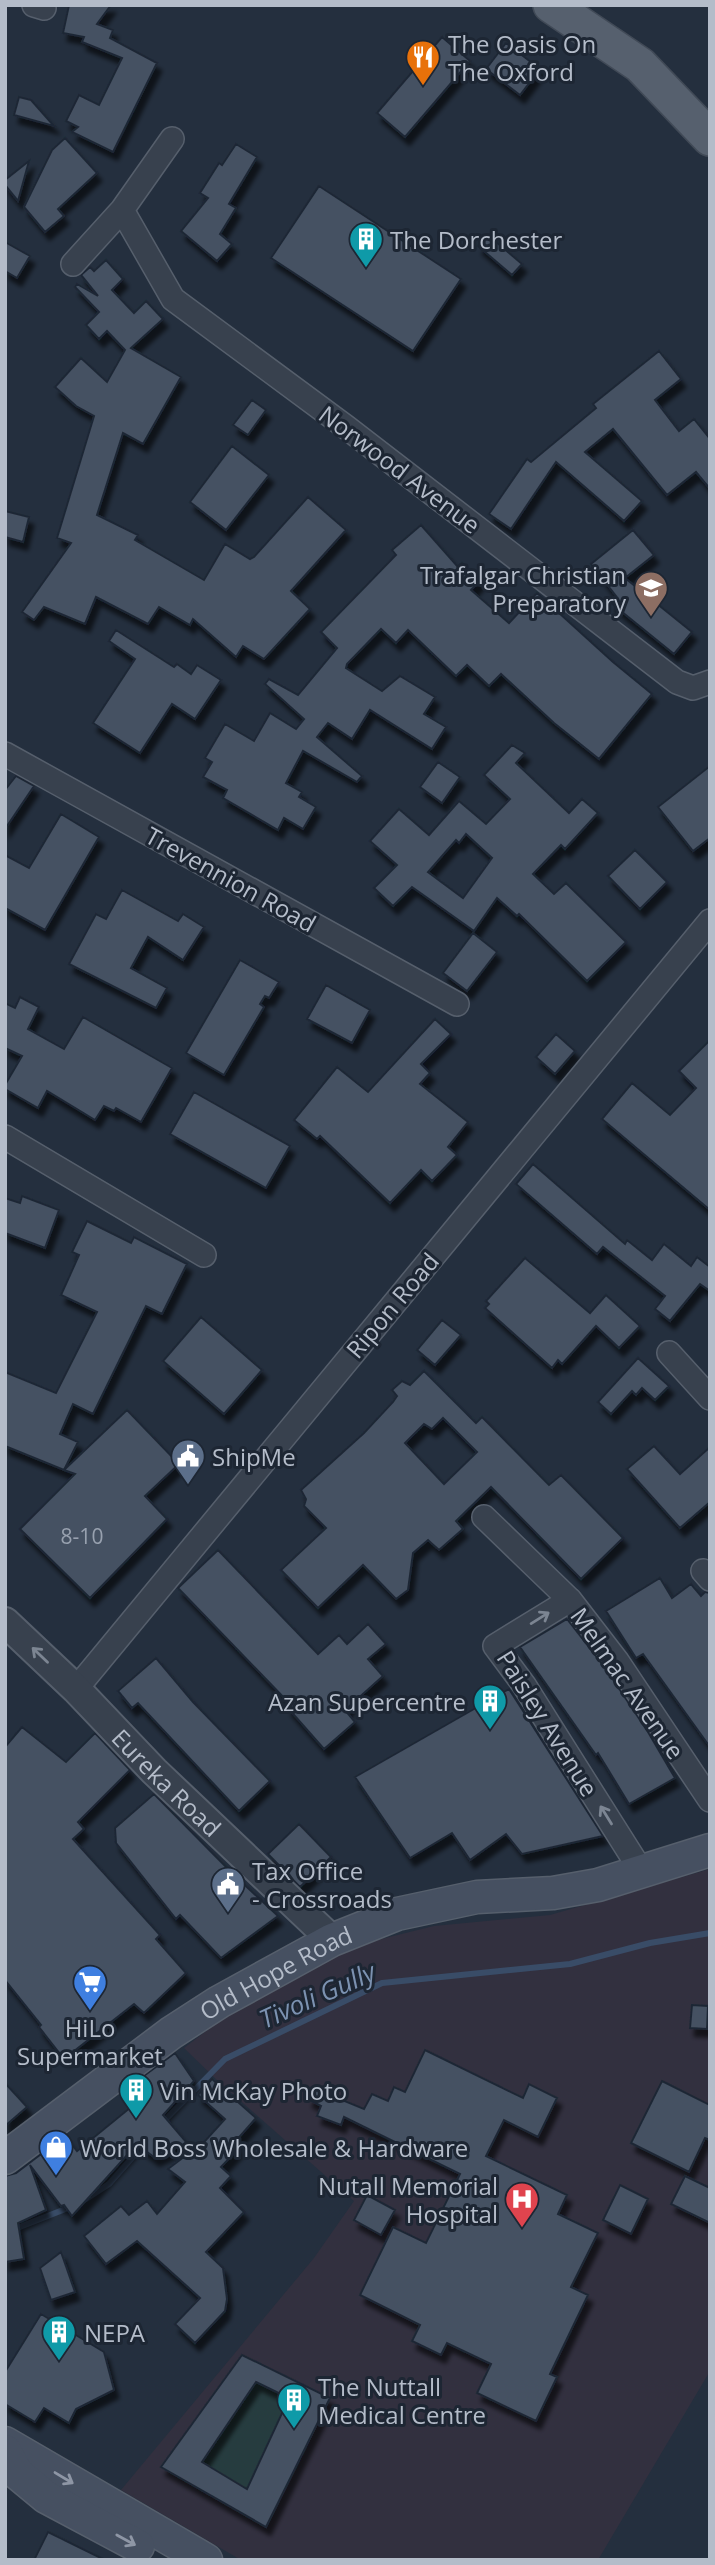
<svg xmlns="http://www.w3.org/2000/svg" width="715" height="2565" font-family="'Open Sans',sans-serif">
<defs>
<filter id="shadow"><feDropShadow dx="4.5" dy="8" stdDeviation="2" flood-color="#0009"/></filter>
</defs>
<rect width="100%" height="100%" fill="#242f3e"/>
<path fill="#32303f" d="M710 1869V2371L598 2560H241L121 2490 314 2258 354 2201 219 2082 184 2048 266 1985 345 1948 434 1926 550 1915Z"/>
<path fill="#263c3f" d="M256 2382 289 2398 247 2489 202 2462Z"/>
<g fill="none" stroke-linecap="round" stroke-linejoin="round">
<path stroke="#394c67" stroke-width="6" d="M162 2123 225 2059 382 1983 570 1964 650 1943 710 1933
M86 2199 109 2184 146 2142
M12 2230 73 2206"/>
</g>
<path fill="#455162" stroke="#1f2835" stroke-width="2" fill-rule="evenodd" filter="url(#shadow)" d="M69 5H111L97 24 113 30 110 38 157 63 113 152 72 132 78 127 66 121 79 95 99 105 122 58 82 42 84 37 63 33Z
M442 37 470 61 405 137 377 113Z
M506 43 540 69 520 95 486 69Z
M19 97 31 100 54 126 14 115Z
M65 138 97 173 58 209 64 216 45 232 24 207 52 150Z
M236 144 257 157 229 204 236 208 220 234 232 244 217 261 181 231 208 198 200 193 219 163 222 165Z
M29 161 18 201 5 185V180Z
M319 186 461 279 413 351 271 258Z
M488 235 522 264 512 275 478 246Z
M5 242 30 256 17 278 5 271Z
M106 260 123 279 112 290 134 313 146 301 163 319 131 348 181 377 143 444 123 433 97 515 138 535 135 540 204 580 225 544 250 559 254 557 308 497 346 530 291 591 310 609 264 659 243 646 236 657 193 619 190 625 159 607 148 624 96 597 85 624 44 607 34 620 22 612 71 543 57 538 94 416 76 406 55 387 81 358 107 382 125 350 107 331 99 339 86 325 99 312 75 287 77 284 98 296 81 275 90 267 94 271Z
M659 351 681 379 655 400 679 431 694 419 710 439V489L696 472 667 495 613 429 585 452 642 501 624 521 556 462 511 529 489 514 527 459 531 462 596 408 593 404Z
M252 400 266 410 248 435 233 425Z
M232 446 269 475 226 530 190 502Z
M5 511 29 517 23 542 5 537Z
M421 525 458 567 462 563 480 581 471 590 509 623 537 593 613 662 652 694 599 759 554 723 501 674 489 686 467 665 456 676 408 630 396 643 381 629 347 664 346 668 382 691 400 676 435 697 424 714 446 727 432 749 370 710 352 739 328 723 317 737 362 776 357 782 303 751 286 783 302 792 299 797 316 807 303 829 284 818 278 830 223 798 227 790 203 777 212 762 205 758 225 724 254 741 270 713 296 729 304 719 265 684 269 679 298 695 337 648 321 632 396 555 392 550Z
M633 530 654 555 625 578 692 632 674 654 611 603 616 596 591 564Z
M116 630 174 667 177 664 191 674 197 665 221 680 195 719 172 704 140 753 93 723 135 659 109 641Z
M512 745 525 753 516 763 569 813 582 799 598 813 565 849 561 845 533 874 554 894 566 883 626 942 587 981 519 914 517 916 497 898 474 931 412 887 393 906 374 888 397 865 370 841 399 809 429 835 459 801 486 824 510 799 484 775ZM466 834 492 858 463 898 428 872 456 840 459 843Z
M438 762 460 777 442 803 420 787Z
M710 766V838L693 851 658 807Z
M16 776 34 786 5 829V790Z
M61 814 99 837 45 930 5 908V855L29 868Z
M635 850 667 882 640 909 608 876Z
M122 890 178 921 183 914 204 927 183 960 148 937 131 968 167 988 156 1008 69 964 96 914 106 919Z
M473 933 497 952 467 991 443 973Z
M240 960 279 982 269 998 265 996 260 1004 264 1007 224 1075 186 1053Z
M326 985 370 1010 352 1043 307 1019Z
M20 997 39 1007 28 1029 64 1049 83 1017 172 1068 141 1122 116 1108 114 1111 104 1106 95 1120 47 1091 38 1108 5 1089V1085L22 1056 5 1048V1003L15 1008Z
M435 1019 451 1034 421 1064 430 1073 420 1084 468 1122 448 1147 457 1155 432 1181 421 1170 390 1203 320 1136 317 1139 294 1120 337 1067 368 1092Z
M556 1034 575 1051 555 1074 536 1057Z
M710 1040V1210L602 1119 632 1083 670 1115 696 1088 679 1071Z
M194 1092 290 1146 266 1188 170 1134Z
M533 1164 625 1244 627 1240 652 1260 664 1244 691 1266 697 1257 710 1267V1291L700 1284 670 1321 655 1309 665 1296 603 1247 597 1254 516 1184Z
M22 1196 59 1210 45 1248 5 1233V1198L20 1203Z
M87 1221 131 1243 134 1237 187 1264 162 1314 146 1306 93 1414 73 1404 60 1434 78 1442 64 1470 5 1446V1372L56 1393 97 1312 61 1295 79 1255 72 1252Z
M525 1258 590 1313 606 1295 640 1326 619 1348 596 1326 562 1364 558 1360 552 1368 485 1308 489 1304 486 1301Z
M201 1317 262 1370 224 1414 163 1361Z
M442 1320 461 1335 435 1365 417 1350Z
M638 1358 669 1386 655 1400 642 1388 636 1395 632 1391 611 1414 598 1402Z
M424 1371 476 1423 482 1417 549 1485 561 1475 623 1538 581 1579 491 1487 456 1521 463 1529 439 1550 428 1540 413 1553 408 1590 396 1599 363 1565 318 1608 281 1570 326 1528 304 1506 306 1499 301 1490 364 1433 393 1402 397 1396 392 1390 402 1381 410 1385ZM443 1418 477 1452 444 1484 405 1443 424 1424 432 1429Z
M127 1410 179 1464 145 1496 167 1519 90 1598 20 1529 75 1474 64 1470Z
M654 1446 680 1474 710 1447V1502L680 1528 627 1469Z
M218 1550 318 1654 339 1635 347 1644 368 1624 386 1644 368 1659 383 1676 345 1710 355 1722 324 1749 287 1707 290 1704 178 1588Z
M660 1578 672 1598 691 1584 701 1596 705 1592 710 1593V1747L643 1654 636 1658 606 1611Z
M567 1619 606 1669 648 1732 675 1778 629 1804 598 1753 596 1755 520 1647Z
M156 1658 193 1702 270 1781 239 1811 138 1703 132 1708 118 1691Z
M509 1689 603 1836 522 1854 506 1834 470 1860 452 1833 410 1858 355 1777Z
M22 1727 66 1762 95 1733 130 1770 78 1822 84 1829 73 1839 160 1935 156 1939 186 1973 144 2013 134 2004 64 2059 39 2027 41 2025 5 1980V1747Z
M154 1794 234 1875 278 1916 221 1958 180 1915 176 1919 116 1843 115 1828Z
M299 1824 331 1857 300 1887 268 1854Z
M692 2005 708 2006 707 2029 690 2028Z
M425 2050 523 2098 529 2084 557 2098 538 2137 504 2120 486 2156 567 2195 558 2214 598 2233 571 2287 588 2295 550 2374 557 2377 536 2421 477 2393 491 2364 447 2343 441 2355 412 2341 420 2325 360 2295 393 2227 426 2243 460 2174 344 2117 341 2125 317 2116 321 2106 308 2099 313 2088 364 2109 372 2094 388 2101 394 2087 405 2092Z
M175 2053 194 2081 163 2115 187 2143 155 2158 137 2144 72 2216 64 2205 61 2206 30 2165 46 2210 18 2223 24 2259 5 2262V2176L16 2173 65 2136 77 2151 152 2090 141 2078Z
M212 2079 256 2118 234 2143 239 2148 221 2167 231 2176 220 2188 244 2212 206 2252 223 2268 227 2299 225 2311 195 2343 175 2324 200 2298 137 2241 106 2264 84 2236 121 2206 129 2215 147 2201 157 2214 185 2182 168 2169 193 2150 195 2152 225 2119 198 2095Z
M662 2081 710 2105V2140L705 2138 689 2172 631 2143Z
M5 2083 27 2107 5 2126Z
M685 2176 710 2188V2223L671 2204Z
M620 2185 648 2199 631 2234 603 2220Z
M367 2195 395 2210 381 2235 354 2220Z
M61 2252 75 2292 51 2300 40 2268Z
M41 2314 104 2352 114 2390 76 2409 69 2423 44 2408 35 2422 5 2404V2372Z
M242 2355 330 2398 266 2527 161 2467ZM256 2382 289 2398 247 2489 202 2462Z
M48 2532 105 2560H34Z"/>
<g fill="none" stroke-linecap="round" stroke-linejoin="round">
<g stroke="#565f6c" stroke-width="26">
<path id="minor" d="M34 5 44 8
M122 210 173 299 346 427 677 682 693 688 710 682
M73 264 122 210 172 139
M5 754 457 1004
M5 1137 204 1255
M669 1353 710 1398
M484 1517 570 1600 617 1661 710 1800
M703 1571 710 1579
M570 1600 495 1646 524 1685 642 1872
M76 1689 710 921"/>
</g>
<g stroke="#565f6c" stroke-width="32">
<g id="tertiary">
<path id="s1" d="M5 1622 76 1689 154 1771 332 1940"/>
</g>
</g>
<g stroke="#565f6c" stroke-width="35">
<g id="secondary">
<path id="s2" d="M5 2158 171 2033 219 2002 332 1940 397 1914 477 1897 553 1893 598 1885 710 1850"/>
<path d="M5 2443 206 2560"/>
<path d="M5 2451 17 2473 46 2497 138 2546"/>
</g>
</g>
<g stroke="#414a57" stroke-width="38">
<path id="primary" d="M551 5 640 65 710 138"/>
</g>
<use href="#minor" stroke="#38414e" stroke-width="23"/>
<use href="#tertiary" stroke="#38414e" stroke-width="28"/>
<use href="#secondary" stroke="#465061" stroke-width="32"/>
<use href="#primary" stroke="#56606e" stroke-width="35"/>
</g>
<defs><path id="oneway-shaft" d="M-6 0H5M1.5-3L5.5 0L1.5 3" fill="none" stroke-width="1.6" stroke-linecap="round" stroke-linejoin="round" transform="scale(1.75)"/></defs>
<g stroke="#7c8592">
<use href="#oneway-shaft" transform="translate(540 1618) rotate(-32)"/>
<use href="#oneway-shaft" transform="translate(40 1655) rotate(-136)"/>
<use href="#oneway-shaft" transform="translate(606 1815) rotate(-122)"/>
</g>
<g stroke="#8e96a5">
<use href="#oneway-shaft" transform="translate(64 2478) rotate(31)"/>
<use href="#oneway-shaft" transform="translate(126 2540) rotate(29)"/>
</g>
<defs>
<g id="restaurant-pin" transform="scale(1.75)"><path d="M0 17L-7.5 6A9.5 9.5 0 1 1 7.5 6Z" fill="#e8710a" stroke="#1d2633"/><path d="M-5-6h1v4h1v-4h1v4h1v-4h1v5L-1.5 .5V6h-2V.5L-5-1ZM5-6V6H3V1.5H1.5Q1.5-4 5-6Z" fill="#fff"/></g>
<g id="building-pin" transform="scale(1.75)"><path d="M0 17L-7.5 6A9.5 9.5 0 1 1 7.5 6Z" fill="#0f9aa8" stroke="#1d2633"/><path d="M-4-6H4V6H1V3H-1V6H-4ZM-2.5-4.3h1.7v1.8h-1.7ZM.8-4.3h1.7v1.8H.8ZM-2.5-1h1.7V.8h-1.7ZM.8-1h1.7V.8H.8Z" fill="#fff"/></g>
<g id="school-pin" transform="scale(1.75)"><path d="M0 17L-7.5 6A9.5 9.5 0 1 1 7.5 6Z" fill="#8d6e63" stroke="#1d2633"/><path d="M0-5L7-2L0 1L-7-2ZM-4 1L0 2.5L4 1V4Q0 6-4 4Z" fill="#fff"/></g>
<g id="civic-pin" transform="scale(1.75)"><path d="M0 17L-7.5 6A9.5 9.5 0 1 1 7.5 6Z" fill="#5c6f8a" stroke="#1d2633"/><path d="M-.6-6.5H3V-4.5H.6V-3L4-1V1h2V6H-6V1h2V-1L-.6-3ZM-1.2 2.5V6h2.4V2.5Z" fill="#fff"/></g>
<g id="supermarket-pin" transform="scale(1.75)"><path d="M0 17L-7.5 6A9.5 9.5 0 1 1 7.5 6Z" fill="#3f7fe0" stroke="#1d2633"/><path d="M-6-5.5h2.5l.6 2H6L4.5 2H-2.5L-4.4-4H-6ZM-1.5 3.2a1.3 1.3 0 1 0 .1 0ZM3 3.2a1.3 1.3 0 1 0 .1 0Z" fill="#fff"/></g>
<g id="shop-pin" transform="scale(1.75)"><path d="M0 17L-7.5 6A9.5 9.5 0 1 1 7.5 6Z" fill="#3f7fe0" stroke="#1d2633"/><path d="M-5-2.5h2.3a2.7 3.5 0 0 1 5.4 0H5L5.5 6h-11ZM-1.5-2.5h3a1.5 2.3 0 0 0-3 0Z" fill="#fff"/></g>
<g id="hospital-pin" transform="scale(1.75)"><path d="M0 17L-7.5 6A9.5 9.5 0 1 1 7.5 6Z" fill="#e0444e" stroke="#1d2633"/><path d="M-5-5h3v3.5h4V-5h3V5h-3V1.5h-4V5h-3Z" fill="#fff"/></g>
</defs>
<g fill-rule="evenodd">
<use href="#restaurant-pin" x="423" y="57"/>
<use href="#building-pin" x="366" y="239"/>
<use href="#school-pin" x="651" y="588"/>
<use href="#civic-pin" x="188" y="1456"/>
<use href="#building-pin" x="490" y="1701"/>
<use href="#civic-pin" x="228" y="1884"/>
<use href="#supermarket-pin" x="90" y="1982"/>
<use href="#building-pin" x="136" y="2090"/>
<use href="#shop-pin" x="56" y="2147"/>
<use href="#hospital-pin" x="522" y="2199"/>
<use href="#building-pin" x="59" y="2332"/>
<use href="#building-pin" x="294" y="2400"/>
</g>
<g text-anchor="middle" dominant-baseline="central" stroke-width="6" stroke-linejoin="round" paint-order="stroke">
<g font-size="21" fill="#98a1af">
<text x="82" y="1536">8-10</text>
</g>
<g font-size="24" fill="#b4bcc9" stroke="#1d2633" text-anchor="start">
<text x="448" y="43">The Oasis On<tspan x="448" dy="28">The Oxford</tspan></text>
<text x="390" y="239">The Dorchester</text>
<text x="626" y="574" text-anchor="end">Trafalgar Christian<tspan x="626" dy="28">Preparatory</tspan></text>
<text x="212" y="1456">ShipMe</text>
<text x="466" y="1701" text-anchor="end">Azan Supercentre</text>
<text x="252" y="1870">Tax Office<tspan x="252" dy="28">- Crossroads</tspan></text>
<text x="90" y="2027" text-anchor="middle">HiLo<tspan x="90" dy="28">Supermarket</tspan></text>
<text x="160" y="2090">Vin McKay Photo</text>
<text x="80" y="2147">World Boss Wholesale &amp; Hardware</text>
<text x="498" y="2185" text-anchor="end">Nutall Memorial<tspan x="498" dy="28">Hospital</tspan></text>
<text x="84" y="2332">NEPA</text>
<text x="318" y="2386">The Nuttall<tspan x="318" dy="28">Medical Centre</tspan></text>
</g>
<g font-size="24" fill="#b4bcc9" stroke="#1d2633">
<text transform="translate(400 469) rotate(37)">Norwood Avenue</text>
<text transform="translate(231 879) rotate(29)">Trevennion Road</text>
<text transform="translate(392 1305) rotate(-50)">Ripon Road</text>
<text transform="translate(628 1683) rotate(55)">Melmac Avenue</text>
<text transform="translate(548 1723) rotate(58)">Paisley Avenue</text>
<text stroke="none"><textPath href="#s1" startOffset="228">Eureka Road</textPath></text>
<text stroke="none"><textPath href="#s2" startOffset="329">Old Hope Road</textPath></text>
</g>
<g font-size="26" font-style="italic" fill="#7c92b1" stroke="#1d2633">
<text transform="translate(317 1995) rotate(-24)">Tivoli Gully</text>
</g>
</g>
<rect width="715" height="2565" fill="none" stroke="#b4bcc9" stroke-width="14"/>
</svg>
